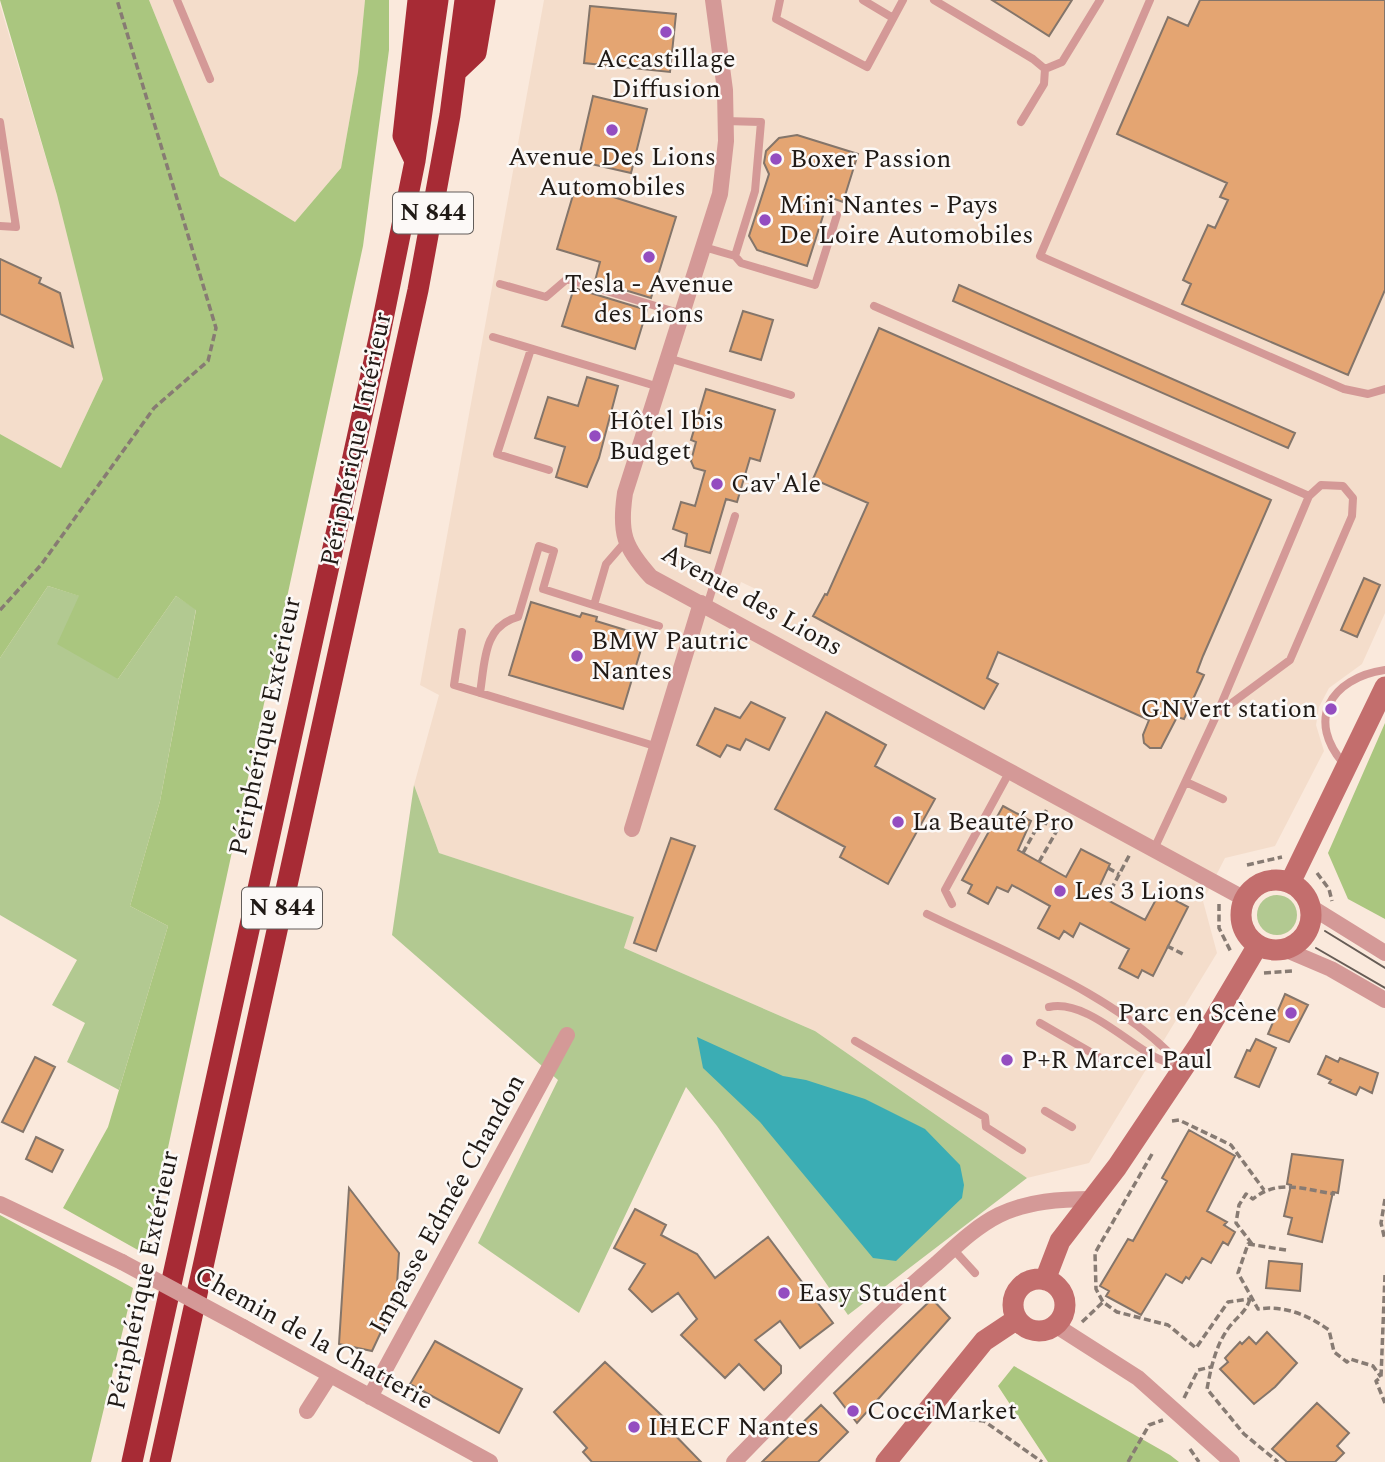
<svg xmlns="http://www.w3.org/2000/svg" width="1385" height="1462" font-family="Spectral,serif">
<rect width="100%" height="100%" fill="#fae9dc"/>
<path fill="#f4ddcb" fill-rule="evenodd" d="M149 0H365L358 72 341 168 295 222 220 176Z
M544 0H1385V613L1362 664 1329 688 1319 707 1316 725 1324 751 1275 846 1225 858 1203 901 1217 953 1089 1163 1027 1178 815 1031 624 948 633 917 439 853 414 785 439 695 420 685ZM741 582 760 591 752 607 735 598Z
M0 5 57 195 103 379 61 468 0 434Z"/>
<path fill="#b2c991" d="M48 586 80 596 118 679 176 596 196 609 160 801 130 906 168 926 119 1090 67 1062 85 1023 52 1005 77 960 0 915V658Z
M414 785 439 853 634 917 624 948 815 1031 1027 1178 848 1315 717 1126 686 1087 579 1313 478 1243 558 1080 392 935Z
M1257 915a20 20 0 1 1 40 0a20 20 0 1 1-40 0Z"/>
<path fill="#aac67f" d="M0 0H149L220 176 295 222 341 168 358 72 365 0H389V50L363 246 145 1254 63 1208 108 1127 168 926 130 906 160 801 196 610 176 596 118 679 57 644 79 596 48 586 0 658V434L61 468 103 379 57 195Z
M1385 723V919L1348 899 1328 853Z
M0 1215 133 1288 91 1462H0Z
M1014 1366 1170 1455 1179 1462H1048L998 1386Z"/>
<path fill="#3badb4" d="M697 1037 783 1076 806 1080 865 1099 925 1129 960 1165 964 1185 962 1198 896 1261 873 1258 760 1122 703 1068Z"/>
<path fill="#e4a572" stroke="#84756a" stroke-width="2" d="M992 0H1072L1049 36Z
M1200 0H1385V290L1348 375 1182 304 1191 284 1183 280 1208 225 1215 228 1228 200 1220 197 1227 183 1117 134 1168 17 1188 26Z
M590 6 676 14 670 72 584 63Z
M593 96 647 109 631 173 578 161Z
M797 135 858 154 843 202 829 197 807 266 757 250 749 236 769 174 764 163 766 151 779 138Z
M576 185 676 217 651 298 595 281 600 262 557 249Z
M0 259 41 278 39 283 60 293 73 347 0 314Z
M959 285 1295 433 1288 448 953 301Z
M574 288 647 310 635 349 562 326Z
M743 311 773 320 761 360 730 351Z
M879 328 1271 500 1203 656 1197 672 1204 675 1184 719 1177 717 1161 748H1150L1144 743 1143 735 1149 720 998 652 987 678 998 684 984 709 813 616 825 594 827 595 868 503 813 479Z
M587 377 618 386 599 458 587 487 556 477 565 447 535 438 548 397 578 406Z
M706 389 775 410 760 461 750 458 737 502 726 499 710 553 685 546 687 534 673 529 681 502 695 506 705 471 694 468 691 461 696 442 691 440Z
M1364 578 1380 585 1357 637 1341 630Z
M531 602 580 617 582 613 597 617 596 621 645 636 623 709 509 675Z
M751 702 785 718 769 750 746 739 740 750 727 745 720 757 697 745 715 708 740 718Z
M826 712 886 745 875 766 935 799 888 884 840 857 845 847 775 809Z
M1003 806 1031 821 1018 850 1066 877 1081 849 1110 864 1096 894 1145 920 1160 892 1188 907 1153 976 1142 970 1138 978 1119 968 1129 949 1080 923 1073 937 1064 931 1059 939 1038 928 1050 906 1012 885 1008 892 997 887 988 904 968 893 972 885 962 880Z
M671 838 695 846 656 951 634 943Z
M1285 994 1308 1005 1289 1042 1268 1034Z
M1256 1039 1276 1048 1259 1087 1235 1077 1247 1050 1250 1051Z
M1326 1056 1338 1062 1340 1058 1378 1073 1372 1093 1360 1087 1356 1095 1329 1083 1331 1080 1318 1074Z
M35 1057 55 1067 23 1132 2 1122Z
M1189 1130 1235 1156 1207 1211 1227 1222 1224 1225 1235 1232 1228 1245 1223 1242 1211 1263 1202 1258 1189 1279 1186 1277 1182 1283 1166 1274 1141 1315 1106 1296 1109 1291 1100 1286 1128 1239 1133 1241 1167 1181 1162 1178Z
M36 1137 63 1150 52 1172 26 1159Z
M1292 1154 1343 1160 1338 1193 1333 1192 1322 1242 1288 1234 1292 1218 1284 1216 1291 1185 1287 1184Z
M349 1188 399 1253 396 1300 372 1351 339 1344Z
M635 1209 666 1225 661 1235 697 1254 715 1278 768 1237 833 1323 800 1348 780 1321 755 1340 781 1366V1373L764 1390 739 1364 725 1378 681 1335 697 1319 678 1293 652 1312 629 1289 645 1264 614 1248Z
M1269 1261 1302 1264 1300 1291 1266 1288Z
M932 1299 950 1318 857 1423 834 1393Z
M1267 1332 1297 1363 1275 1387 1254 1404 1220 1369 1228 1362 1225 1358 1240 1342 1242 1344 1249 1337 1256 1344Z
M435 1341 522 1389 499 1433 410 1384Z
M605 1362 674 1427 670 1430 701 1462H592L583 1452 587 1448 554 1412Z
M1317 1403 1349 1433 1337 1446 1344 1453 1335 1462H1287L1272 1449Z
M821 1405 848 1432 818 1462H762Z"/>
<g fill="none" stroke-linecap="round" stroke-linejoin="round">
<path stroke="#877b73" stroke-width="3.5" stroke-dasharray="7 3.5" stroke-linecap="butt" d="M0 610 41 565 154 408 208 361 216 328 117 0
M1041 821 1057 829
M1023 853 1047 809
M1039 862 1064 818
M1247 865 1282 857
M1108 868 1119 874
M1317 873 1329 889 1332 901
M1106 899 1130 854
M1219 904V928L1231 952
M1167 946 1183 954
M1264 973 1293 971
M1172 1121 1179 1120 1231 1145 1264 1190
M1152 1154 1095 1253 1096 1289 1103 1302 1117 1312 1168 1325 1196 1348 1228 1302 1250 1299
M1385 1199 1381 1223 1385 1240
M1252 1244 1236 1223 1239 1205 1246 1194 1253 1199C1278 1178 1306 1190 1335 1194
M1286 1250 1248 1244 1238 1273 1258 1309C1284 1305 1308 1315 1329 1330L1334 1352 1347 1362 1350 1359 1373 1366 1381 1377
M1385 1275 1381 1377 1376 1381 1385 1403
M1250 1299C1246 1312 1238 1316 1230 1326 1216 1344 1211 1367 1207 1389L1244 1434 1278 1462
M1082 1322 1103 1302
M1184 1398 1198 1370 1211 1367
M958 1418 984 1421 1042 1462
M1190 1449 1199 1462
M1128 1462 1149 1425 1163 1420"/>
<path stroke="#d49997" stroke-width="8" d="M177 0 210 79
M780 0 776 19 867 67 903 0
M863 0 893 18
M934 0 1033 59 1045 69 1044 84 1021 122
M1150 0 1040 256 1344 389 1368 394 1385 389
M1045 69 1062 62 1100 0
M725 121 761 122 755 191 735 256
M0 122 16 227 0 226
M704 247 735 256 741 263 815 285 837 215
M500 284 546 297 567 279 682 314
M874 306 1309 496
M493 337 659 387
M531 349 497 454 549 470
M668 358 791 395
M594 605 606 564 626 541
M707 606 735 516
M462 632 454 685 658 747
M480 693C485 662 483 626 518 617L539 546 554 551 543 589 659 626
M1345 765C1305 721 1330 678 1385 670
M1186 782 1223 799
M1154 849 1217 714 1309 496 1321 485 1343 486 1353 498 1352 516 1290 660 1217 714
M952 904 945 890 1010 771
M927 914C1011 955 1118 995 1181 1065
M1049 1007C1084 999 1126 1042 1155 1057 1162 1061 1172 1064 1180 1067
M1040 1023 1111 1064
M855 1041 985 1117 986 1127 1022 1150
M1045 1111 1072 1127
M953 1249 975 1273"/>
<path stroke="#d49997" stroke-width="16" d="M713 0 725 90 726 141 720 194 625 493C619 533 624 547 651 577L1245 899
M632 829 701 603
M1311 907 1385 953
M1284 949 1331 969 1385 1000
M0 1204 122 1262
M1055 1325 1138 1378 1232 1462
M243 1327 490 1462
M370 1397 567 1035
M307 1411 330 1375
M734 1462C800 1395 864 1325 936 1264 955 1247 975 1227 999 1215 1028 1201 1061 1199 1092 1199"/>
<path stroke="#c36e6d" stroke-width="21" d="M1241 915a35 35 0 1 1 70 0a35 35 0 1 1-70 0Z
M1290 883 1385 687
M1013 1305a26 26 0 1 1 52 0a26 26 0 1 1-52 0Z
M1045 1280 1060 1241 1117 1167 1200 1043 1258 945
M886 1462 984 1341 1017 1319"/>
<path stroke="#a72b35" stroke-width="21" d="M457 71 476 53 485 0
M415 161 403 136 418 0
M132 1462 380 334 415 161 438 0
M160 1462 418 290 450 115 465 0"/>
<path stroke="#665c55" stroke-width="2" d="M1325 931 1385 968
M1316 948 1385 988"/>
<path stroke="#d49997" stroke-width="16" d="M122 1262 243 1327"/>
</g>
<g fill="#944dc0" stroke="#fcf9f7" stroke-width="2.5">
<circle cx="666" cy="32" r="7"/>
<circle cx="612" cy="130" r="7"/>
<circle cx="776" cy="159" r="7"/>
<circle cx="765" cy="220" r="7"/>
<circle cx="649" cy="257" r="7"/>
<circle cx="595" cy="436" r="7"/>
<circle cx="717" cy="484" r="7"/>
<circle cx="577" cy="656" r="7"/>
<circle cx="1331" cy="709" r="7"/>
<circle cx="898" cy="822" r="7"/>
<circle cx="1060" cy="891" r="7"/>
<circle cx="1291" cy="1013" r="7"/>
<circle cx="1007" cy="1060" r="7"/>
<circle cx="784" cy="1293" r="7"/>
<circle cx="853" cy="1411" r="7"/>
<circle cx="634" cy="1427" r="7"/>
</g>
<g text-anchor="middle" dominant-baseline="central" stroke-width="5" stroke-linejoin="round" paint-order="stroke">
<g fill="#fcf9f7" stroke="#625d5a" stroke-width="2">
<rect x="393" y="192.5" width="80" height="41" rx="5"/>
<rect x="242" y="887.5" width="80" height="41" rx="5"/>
</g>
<g font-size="24" font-weight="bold" fill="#201a16">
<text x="433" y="213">N 844</text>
<text x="282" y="908">N 844</text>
</g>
<g font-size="26" fill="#201a16" stroke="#fcf9f7" text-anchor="start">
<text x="666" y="59" text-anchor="middle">Accastillage<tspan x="666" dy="30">Diffusion</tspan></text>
<text x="612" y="157" text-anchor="middle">Avenue Des Lions<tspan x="612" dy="30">Automobiles</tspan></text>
<text x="790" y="159">Boxer Passion</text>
<text x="779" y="205">Mini Nantes - Pays<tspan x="779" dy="30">De Loire Automobiles</tspan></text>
<text x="649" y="284" text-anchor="middle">Tesla - Avenue<tspan x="649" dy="30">des Lions</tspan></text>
<text x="609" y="421">Hôtel Ibis<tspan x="609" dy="30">Budget</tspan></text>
<text x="731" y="484">Cav'Ale</text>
<text x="591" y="641">BMW Pautric<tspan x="591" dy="30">Nantes</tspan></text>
<text x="1317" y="709" text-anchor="end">GNVert station</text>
<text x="912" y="822">La Beauté Pro</text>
<text x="1074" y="891">Les 3 Lions</text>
<text x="1277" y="1013" text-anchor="end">Parc en Scène</text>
<text x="1021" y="1060">P+R Marcel Paul</text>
<text x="798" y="1293">Easy Student</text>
<text x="867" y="1411">CocciMarket</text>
<text x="648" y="1427">IHECF Nantes</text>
</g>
<g font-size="26" fill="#201a16" stroke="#fcf9f7">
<text transform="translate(356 439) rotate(-78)">Périphérique Intérieur</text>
<text transform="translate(752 600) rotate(29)">Avenue des Lions</text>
<text transform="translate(265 726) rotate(-78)">Périphérique Extérieur</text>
<text transform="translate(447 1204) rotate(-61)">Impasse Edmée Chandon</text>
<text transform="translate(143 1280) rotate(-78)">Périphérique Extérieur</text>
<text transform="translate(314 1338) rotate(29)">Chemin de la Chatterie</text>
</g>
</g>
</svg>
